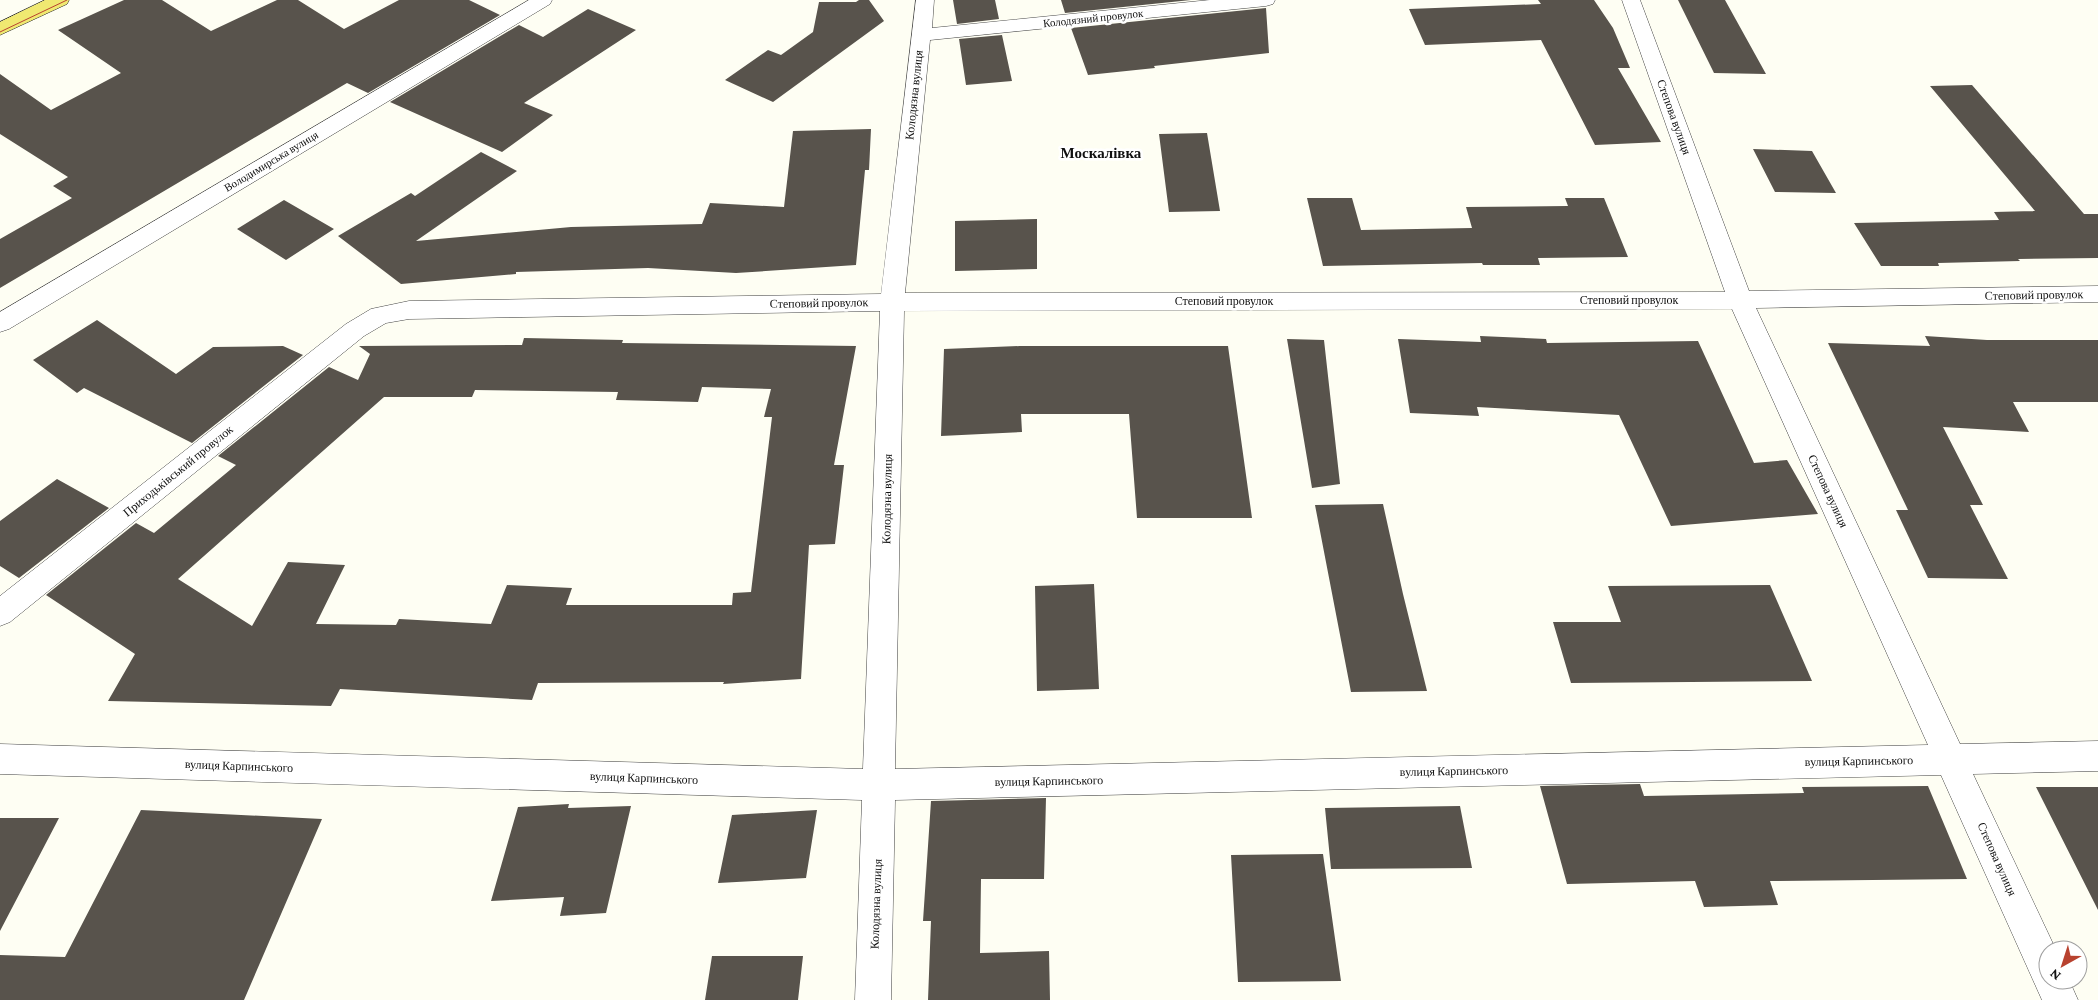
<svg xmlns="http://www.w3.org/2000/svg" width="2098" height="1000" font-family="'Crimson Pro',serif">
<rect width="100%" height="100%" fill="#fefef3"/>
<path fill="#58534c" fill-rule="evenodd" d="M124 0H162L211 31 277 0H298L344 29 399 0H469L500 15 368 93 347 83 0 288V239L72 198 53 186 68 177 0 134V74L51 110 121 73 58 30Z
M859 0H869L884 21 773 102 725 80 768 50 781 55 813 32 819 2H856Z
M953 0H995L999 19 957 24Z
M1061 0H1191L1065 13Z
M1538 0H1594L1613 28 1630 68H1618L1661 142 1595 145 1541 40 1425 45 1409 9 1541 4Z
M1678 0H1725L1766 74 1714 73Z
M1266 8 1269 53 1154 66 1155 68 1088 75 1071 28Z
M588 9 636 30 524 103 553 115 502 152 390 102 519 25 543 37Z
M1002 35 1012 81 966 85 959 39Z
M1972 85 2084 214H2098V258L2018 259 2020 261 1938 263 1939 266H1881L1854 223 1999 220 1994 212 2035 211 1930 86Z
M871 129 869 170H865L856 265 736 273 648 268 516 272V274L401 284 338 236 411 193 415 196 481 152 517 171 416 241 571 227 702 224 710 203 784 207 793 131Z
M1207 133 1220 211 1169 212 1159 134Z
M1753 149 1812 151 1836 193 1775 192Z
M1307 198H1352L1361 230 1472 228 1466 207 1568 206 1565 198H1604L1628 257 1538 258 1540 265H1483L1482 263 1323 266Z
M284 200 334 229 286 260 237 229Z
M1037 219V269L955 271V221Z
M97 320 176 374 213 347 283 346 303 355 192 443 84 388 77 393 33 360Z
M1480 336 1546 339 1547 343 1698 341 1754 463 1787 460 1818 514 1671 526 1619 415 1477 407 1479 416 1410 413 1398 339 1481 342Z
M1925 336 1987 340H2098V402H2013L2029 432 1943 427 1983 505H1970L2008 579 1928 578 1896 510H1908L1828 343 1930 346Z
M524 338 623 340 622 343 856 346 834 465H844L835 544 809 545 801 679 723 684 724 682 538 683 532 700 340 689 331 706 108 701 135 654 46 595 136 523 154 533 236 465 218 456 329 367 358 380 370 354 359 346 522 345ZM702 387 771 389 764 417H772L751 592 733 593 732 605H566L572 588 507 585 491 624 399 619 396 625 316 624 345 565 288 562 252 626 178 579 384 397H472L475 390 618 392 616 400 698 402Z
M1287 339 1324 340 1340 484 1312 488Z
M1020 346H1228L1252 518H1137L1129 414H1021L1022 432 941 436 944 349Z
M57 479 109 508 19 578 0 566V521Z
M1383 504 1403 594 1427 691 1351 692 1315 505Z
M1094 584 1099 689 1037 691 1035 586Z
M1770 585 1812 681 1571 683 1553 622H1621L1608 586Z
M1640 784 1644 796 1804 793 1802 787 1928 786 1967 879 1770 881 1778 905 1704 907 1695 881 1567 884 1540 786Z
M2036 787H2098V910Z
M1046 798 1044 879H981L980 953 1049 951 1050 1000H928L931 921H923L931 801Z
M569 804 568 808 631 806 606 913 560 916 564 897 491 901 518 807Z
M1460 806 1472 868 1331 869 1325 808Z
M141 810 322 819 244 1000H0V955L65 957Z
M817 810 806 878 718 883 732 815Z
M0 818H59L0 931Z
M1323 854 1341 981 1238 982 1231 855Z
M712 956H803L798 1000H705Z"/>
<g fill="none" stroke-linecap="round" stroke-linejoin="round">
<g stroke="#434343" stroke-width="1">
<path id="minor" d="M529 0H552L550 4 9 329 0 332V312Z
M916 0H934L932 28 1210 0H1275L1273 4 1266 6 930 40 905 293 1725 292 1622 0H1640L1749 291 2098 286V302L1756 308 1960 744 2098 741V771L1973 774 2056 950H2048V980H2069L2078 1000H2042L1941 775 895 800 891 1000H855L862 800 0 774V744L863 769 880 311 409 319 386 323 364 336 10 622 0 626V596L346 324 371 309 409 301 881 294ZM1732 309 1928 745 895 769 904 311Z"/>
</g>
<g stroke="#212121" stroke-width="1">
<path id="primary" d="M45 0H69L67 4 0 35V22Z"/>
</g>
<use href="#minor" fill="#fff" fill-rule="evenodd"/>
<use href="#primary" fill="#f0e971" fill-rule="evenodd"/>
<path stroke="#b8422f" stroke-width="1" d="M0 32 67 0"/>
</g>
<g text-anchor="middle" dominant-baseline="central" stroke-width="5" stroke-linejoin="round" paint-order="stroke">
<g font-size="11" fill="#101010" stroke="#fff">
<text transform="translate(1093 18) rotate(-6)">Колодязний провулок</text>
<text transform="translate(271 161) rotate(-31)">Володимирська вулиця</text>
</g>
<g font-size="12" fill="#101010" stroke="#fff">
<text transform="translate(914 95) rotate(-84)">Колодязна вулиця</text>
<text transform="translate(1674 117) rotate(70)">Степова вулиця</text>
<text transform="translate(2034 295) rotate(-1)">Степовий провулок</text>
<text x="1629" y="300">Степовий провулок</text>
<text x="1224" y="301">Степовий провулок</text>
<text transform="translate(819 303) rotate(-1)">Степовий провулок</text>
<text transform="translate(178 471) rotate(-39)">Приходьківський провулок</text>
<text transform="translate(1828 491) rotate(65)">Степова вулиця</text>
<text transform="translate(887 499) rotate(-89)">Колодязна вулиця</text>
<text transform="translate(1859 761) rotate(-1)">вулиця Карпинського</text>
<text transform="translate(239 766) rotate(2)">вулиця Карпинського</text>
<text transform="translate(1454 771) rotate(-1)">вулиця Карпинського</text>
<text transform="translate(644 778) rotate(2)">вулиця Карпинського</text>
<text transform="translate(1049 781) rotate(-1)">вулиця Карпинського</text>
<text transform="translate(1997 859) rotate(66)">Степова вулиця</text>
<text transform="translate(876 904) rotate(-88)">Колодязна вулиця</text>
</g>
<g font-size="15" font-weight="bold" fill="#101010" stroke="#fff">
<text x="1101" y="153">Москалівка</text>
</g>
</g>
<g transform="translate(2063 965) rotate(219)"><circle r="24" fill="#ffffff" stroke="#9f9f9f"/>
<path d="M0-4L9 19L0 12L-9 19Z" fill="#b8422f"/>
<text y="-8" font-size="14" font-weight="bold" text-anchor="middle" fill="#101010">N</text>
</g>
</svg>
